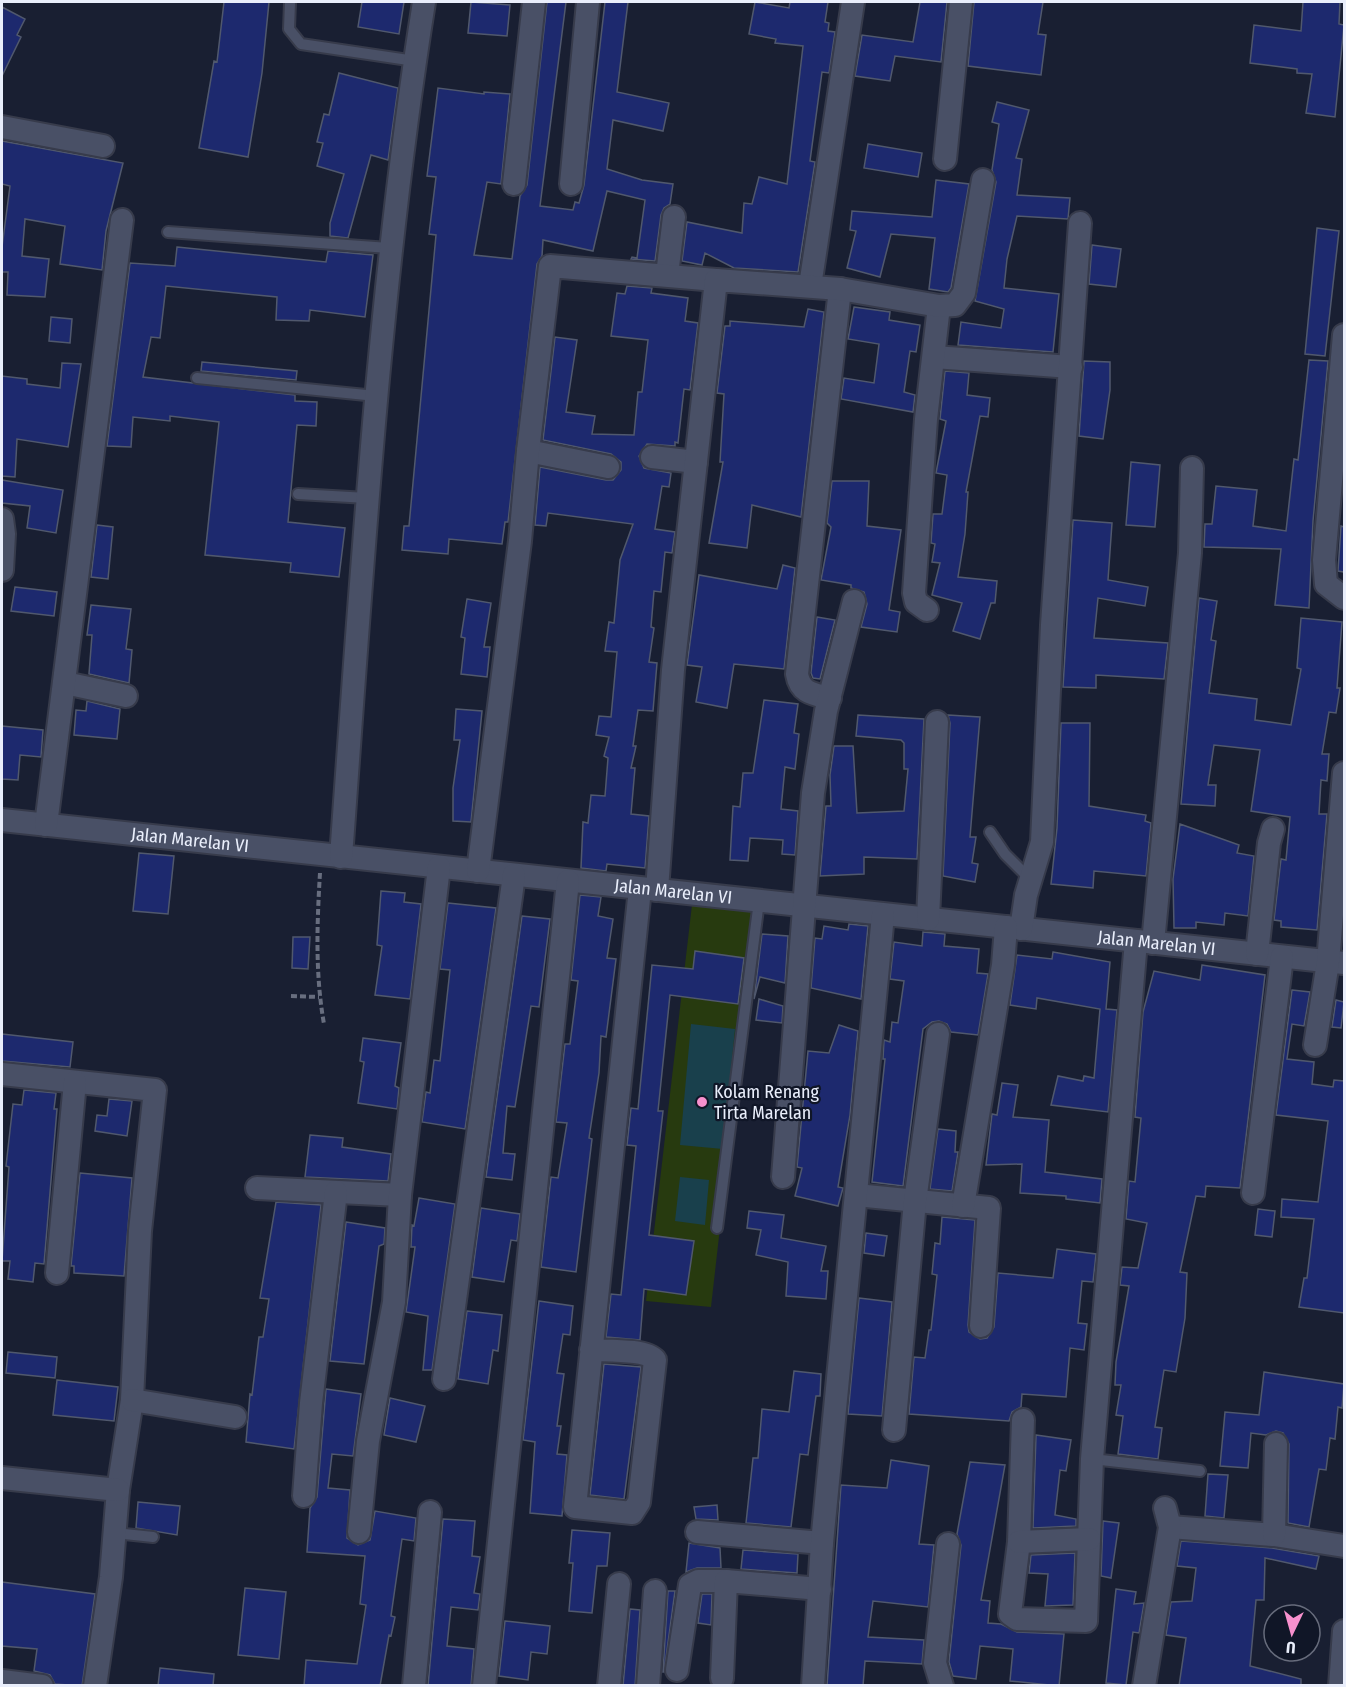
<svg xmlns="http://www.w3.org/2000/svg" width="1346" height="1687" font-family="'Fira Sans Condensed',sans-serif">
<rect width="100%" height="100%" fill="#191f32"/>
<path fill="#273a0f" d="M693 896 757 902 711 1307 646 1301Z"/>
<path fill="#19404c" d="M691 1024 735 1029 723 1149 680 1145Z
M680 1177 709 1180 705 1225 675 1221Z"/>
<path fill="#1d296e" stroke="#50586d" stroke-width="1.5" d="M224 2H269L262 73 248 157 199 148 214 61 217 62Z
M362 2H404L399 34 358 27Z
M471 2 510 5 507 36 468 33Z
M547 2H566L540 206 573 210 575 202 579 203 584 185 605 2H628L617 92 669 103 663 131 613 120 607 169 642 180 673 184 670 204 664 208 661 215 655 261 631 259 632 257 637 258 645 200 607 191 593 251 543 240 542 256 537 264 508 522H505L502 544 449 539 448 554 402 550 404 526H409L436 235 429 234 436 177 427 176 438 88 484 94V92L510 94 501 184 487 182 474 255 512 259 520 196 527 185Z
M755 2 789 8 790 2H828L825 22 829 23 828 31 835 32 829 73 822 72 810 161 815 162 798 272 734 268 705 253 702 265 682 261 687 222 742 233 744 203 752 204 759 177 787 184 803 46 775 43 776 39 749 34Z
M920 2H947L941 62 895 56 890 81 855 76 862 35 913 42Z
M974 2H1043L1038 34 1046 35 1041 75 968 66Z
M1303 2H1340L1339 24 1344 25 1335 117 1306 113 1312 74 1297 73V69L1250 63 1254 25 1301 31Z
M2 7 25 19 17 35 21 37 2 76Z
M339 73 398 88 388 160 371 155 348 238 330 236V223L344 174 317 166 323 143 317 142 324 114 329 115Z
M997 102 1029 110 1016 158 1022 159 1017 195 1070 198 1068 219 1017 216 1007 259 1004 288 1059 294 1053 352 958 345 961 322 1001 328 1004 309 975 301 996 182 992 170 999 124 992 122Z
M2 141 123 163 106 231 102 270 60 264 65 226 25 219 22 256 49 259 45 297 7 295 8 272H2V247L10 186 2 184Z
M868 144 922 153 918 177 864 168Z
M936 180 969 184 951 288 948 292 929 289 935 238 891 234 880 277 847 268 856 231 850 230 852 211 932 217Z
M1317 228 1339 231 1325 356 1305 354Z
M1092 245 1121 249 1116 287 1089 284Z
M177 247 326 262 328 251 373 255 365 317 310 310 309 321 276 320 277 297 166 286 160 338 151 337 143 377 295 395V401L317 402 316 426 297 425 288 522 345 528 339 577 290 572 291 563 205 555 219 422 170 416V421L133 417 131 447 107 446 130 263 175 266Z
M627 286 652 288 651 293 688 298 685 321 698 323 690 390 684 389 678 443 675 442V446L647 444 639 456 644 468 671 473 669 487 662 486 655 529 675 532 672 553 665 552 661 592 654 591 651 627 654 628 649 662 657 663 653 711 638 710 633 746H636L631 768H635L631 814 649 816 645 868 607 864 606 871 581 868 583 822 588 823 591 795 605 796 608 758 604 756 609 737 596 735 599 716 611 717 617 652 605 651 609 622 614 623 620 560 633 524 548 513 546 526 535 525 540 467 606 480H613L621 470V462L611 454 543 440 555 337 577 340 566 412 595 416 592 434 634 435 638 392H642L648 340 611 336 617 293 625 294Z
M854 307 890 312 889 320 920 325 916 352 910 351 904 392 915 395 913 412 841 399 844 378 874 383 879 344 848 339Z
M808 309 824 312 801 517 752 505 747 548 709 543 723 462H720L724 394 717 393 725 326H730V321L804 327Z
M51 317 72 319 70 343 49 341Z
M1309 360 1328 361 1313 521 1309 608 1275 605 1281 549 1204 547 1205 524H1212L1216 486 1257 490 1253 526 1286 531 1294 459 1298 460Z
M1084 361 1110 362V390L1103 439 1079 436Z
M202 362 297 371 296 380 201 371Z
M62 363 81 364 68 447 17 439 15 477 2 476V376L27 379V384L60 388Z
M945 371 969 373 967 395 990 398 988 417 980 416 966 492H968L965 534 958 577 997 581 995 603H991L980 639 953 631 962 603 932 595 940 563 932 562 935 544 931 543 933 514H942L947 475 936 473 946 421 940 419Z
M1131 462 1160 465 1155 527 1126 525Z
M2 480 63 490 56 533 27 528 30 506 2 503Z
M832 481H869L867 526 901 530 889 610 900 612 897 632 861 627 867 604 864 592 851 588V585L821 580 831 527 827 523Z
M1073 520 1112 523 1108 580 1148 587 1145 606 1098 598 1094 638 1168 643 1164 679 1096 675V688L1063 687Z
M97 525 113 527 108 579 91 577Z
M1341 526 1344 527V572L1338 571Z
M783 565 795 568 784 669 734 664 727 708 696 702 702 667 687 665 699 575 777 589Z
M15 587 57 592 54 616 11 611Z
M1199 598 1217 601 1211 640 1216 641 1209 693 1257 699 1255 720 1291 725 1301 669 1297 668 1301 618 1342 622 1337 688H1340L1336 713 1329 712 1322 754H1329L1327 781 1321 780 1319 814H1327L1317 930 1281 927V921L1274 920 1281 859 1286 860 1290 817 1251 811 1260 750 1214 745 1208 785H1216L1215 806 1181 804Z
M467 599 491 603 484 647H490L487 677 461 674 465 638 461 637Z
M91 605 131 609 126 649 132 650 129 683 89 674 92 635H87Z
M817 617 835 620 820 679 813 678 811 673Z
M764 700 798 704 794 733 799 734 795 769 785 767 781 809 798 811 795 855 782 854 783 840 750 838 748 861 730 860 733 806 740 807 743 773H753Z
M87 701 120 709 117 739 74 735 76 710 86 711Z
M456 709 482 711 471 822 453 821V788L460 740H454Z
M858 715 924 719 917 859 864 857V874L820 876 826 806H831L830 775 834 746H853L857 813 904 811 908 769H904V743L901 740 856 736Z
M948 715 980 717 970 837H976L972 863 978 864 975 882 943 876 950 723Z
M1061 723H1090L1089 806 1146 815 1145 821 1151 823 1146 876 1094 871 1093 888 1051 884 1057 828Z
M2 726 43 730 41 757 20 755 18 780 2 779Z
M1180 824 1239 845 1237 853 1254 856 1248 916 1225 913 1224 925 1196 922V928H1174L1173 879Z
M139 853 174 856 168 914 133 911Z
M381 891 405 893 404 902 421 904 410 999 375 995 382 946 377 945Z
M580 895 601 897 598 916 613 919 607 958 616 959 606 1037 601 1036 599 1073 589 1138 592 1139 576 1272 541 1267 551 1177 558 1178 567 1123 556 1122 565 1044H570L578 981 571 980Z
M448 903 496 908 465 1129 422 1122 426 1092 430 1093 434 1060 440 1061 450 970 440 969Z
M522 916 550 919 539 1007 531 1006 515 1107 507 1106 503 1153 515 1154 512 1180 486 1177Z
M849 924 868 926 861 999 811 988 815 938 822 939 824 926 848 930Z
M923 932 945 934 944 946 979 949 977 973 988 974 978 1035 951 1032 947 1024 939 1021 932 1022 923 1029 903 1186 872 1182 885 1059H883L884 1040 890 1042 892 1022 898 1023 904 981 890 979 894 942 922 946Z
M762 934 788 936 785 983 760 977 754 999Z
M293 937H310L308 969 292 968Z
M695 951 744 958 738 1004 670 995 658 1111H663L649 1235 694 1241 686 1295 644 1289 640 1340 606 1337 611 1294 621 1295 636 1146 627 1145 631 1108 638 1109 652 965 693 969Z
M1053 952 1110 962 1106 1009 1117 1010 1108 1112 1051 1105 1058 1076 1083 1081 1084 1076 1094 1078 1100 1009 1037 998 1036 1009 1010 1005 1017 955 1052 959Z
M1202 965 1265 975 1240 1188 1206 1186 1205 1197 1196 1196 1180 1272 1187 1273 1185 1318 1176 1372 1164 1370 1155 1427 1162 1428 1158 1459 1118 1454 1123 1416 1116 1415 1121 1385H1115L1116 1362 1129 1286 1120 1285 1122 1267 1138 1268 1147 1223 1126 1219 1129 1181 1135 1182 1141 1118 1135 1117 1143 1012 1154 971 1200 980Z
M1292 990 1310 992 1304 1026 1292 1024 1287 1059 1314 1062 1312 1084 1333 1087 1334 1080 1344 1081V1313L1299 1307 1304 1278H1307L1314 1219 1281 1217 1282 1199 1318 1202 1328 1121 1276 1115Z
M759 999 783 1006 782 1023 756 1020Z
M1336 1000 1344 1002 1341 1028 1332 1027Z
M839 1025 858 1031 850 1115 838 1187 843 1188 838 1206 795 1196 802 1168 797 1167 808 1051 829 1053Z
M2 1034 73 1042 70 1067 2 1061Z
M363 1038 401 1043 395 1086 399 1088 397 1109 358 1103 364 1062 360 1061Z
M1002 1083 1018 1085 1013 1117 1049 1120 1045 1172 1102 1179 1100 1203 1066 1199V1196L1020 1193 1022 1164 986 1165 992 1114 997 1115Z
M24 1090 56 1093 54 1109H57L44 1264 35 1263 33 1282 8 1279 10 1261H2L9 1167 6 1166 13 1104 22 1105Z
M109 1099 132 1101 127 1136 95 1131 97 1115 107 1116Z
M938 1129 956 1131 955 1152H958L952 1191 930 1189Z
M310 1135 343 1138 342 1147 391 1154 388 1181 305 1177Z
M80 1173 132 1178 124 1276 74 1273V1266H71Z
M419 1198 455 1204 432 1370H423L428 1316 406 1312 415 1247H411L412 1225 414 1226Z
M276 1202 321 1205 294 1449 246 1442 250 1394 252 1395 259 1337H263L269 1299 260 1298Z
M481 1208 520 1214 517 1241 511 1240 504 1282 472 1277Z
M1258 1209 1275 1211 1272 1237 1255 1235Z
M749 1211 784 1215 781 1238 826 1246 821 1271H828L826 1299 786 1296 788 1262 756 1255 761 1230 747 1228Z
M942 1217 975 1220 968 1325 969 1332 980 1339 987 1338 994 1327 998 1273 1053 1278 1057 1249 1096 1254 1093 1282 1082 1281 1078 1323 1087 1324 1084 1350 1070 1348 1066 1397 1022 1394 1021 1407 1012 1412 1009 1421 909 1414 914 1357 925 1358 929 1330H931L937 1275 932 1274 935 1243 940 1244Z
M346 1222 385 1228 384 1244 379 1246 364 1364 330 1361Z
M866 1233 887 1236 884 1256 864 1253Z
M859 1298 892 1302 882 1416 848 1414Z
M539 1301 573 1306 570 1335 563 1334 557 1373 564 1374 557 1426H561L557 1454 567 1455 562 1516 530 1513 535 1442 523 1440Z
M467 1311 502 1315 498 1351 493 1350 488 1384 458 1379Z
M8 1352 57 1357 55 1378 6 1373Z
M604 1364 641 1367 624 1499 590 1495Z
M794 1371 821 1374 820 1396H816L808 1455 800 1454 791 1527 746 1523 753 1458H758L762 1409 789 1412Z
M1264 1372 1344 1384 1342 1408 1338 1407 1335 1439 1330 1438 1326 1470 1319 1469 1309 1527 1288 1523 1289 1444 1283 1433 1276 1431 1266 1435 1251 1433 1248 1468 1220 1466 1225 1412 1259 1415Z
M57 1380 118 1387 114 1421 53 1415Z
M326 1389 361 1394 353 1456 332 1454 328 1488 350 1490 347 1538 358 1545 370 1540 375 1511 416 1518 414 1541 402 1539 391 1616 395 1617 391 1636 389 1635 380 1686H304L306 1660 357 1664 366 1605 360 1604 365 1556 307 1552 310 1508 317 1497Z
M390 1398 425 1406 416 1442 384 1435Z
M1036 1435 1071 1440 1066 1471 1060 1470 1055 1515 1076 1519V1526L1033 1528Z
M891 1460 929 1466 919 1544 934 1545 928 1607 873 1601 868 1637 924 1640 922 1664 865 1661 863 1686H827L841 1485 887 1488Z
M970 1462 1005 1465 981 1600 990 1601 988 1623 1001 1624 1017 1632 1064 1634 1059 1686 1010 1681 1013 1649 980 1646 976 1679 953 1676 949 1662 961 1545 957 1534Z
M1208 1474 1228 1475 1224 1518 1205 1516Z
M138 1502 180 1506 177 1535 136 1528Z
M717 1505 718 1520 696 1519 694 1507Z
M443 1519 475 1521 472 1556 480 1557 474 1593 480 1594 478 1610 451 1607 447 1646 474 1649 471 1686H428Z
M1103 1521 1119 1523 1111 1578 1101 1576Z
M572 1530 610 1533 607 1566H597L592 1613 569 1611 573 1563H569Z
M1181 1541 1272 1548 1319 1556 1316 1569 1265 1558 1264 1600H1256L1250 1666 1301 1679V1686H1179L1186 1638 1166 1635 1171 1602 1192 1601 1196 1568 1177 1566Z
M689 1543 720 1548 721 1568H697L686 1572Z
M743 1550 798 1554 797 1573 741 1569Z
M1075 1553 1073 1605 1045 1606 1048 1574 1029 1573 1031 1555Z
M2 1582 95 1594 82 1686 55 1684 50 1675 34 1671 37 1649 2 1646Z
M245 1588 286 1592 279 1659 238 1655Z
M1116 1589 1136 1592 1134 1604 1144 1603 1139 1633 1133 1632 1126 1685 1106 1683Z
M668 1591H675L664 1672H663Z
M702 1594H712L711 1625 698 1623Z
M630 1609 640 1610 635 1686H623Z
M505 1621 550 1626 547 1654 531 1652 528 1680 499 1676Z
M160 1668 214 1674 213 1686H158Z"/>
<g fill="none" stroke-linecap="round" stroke-linejoin="round">
<g stroke="#373b4b" stroke-width="14">
<path id="lane" d="M290 2 289 29 301 44 415 61
M168 232 389 248
M197 378 376 396
M298 494 367 498
M990 832 1005 854 1030 879
M717 1228 759 901
M1092 1459 1200 1471
M115 1533 153 1537"/>
</g>
<g stroke="#373b4b" stroke-width="26">
<g id="street">
<path d="M2 127 103 146"/>
<path d="M945 159 961 2"/>
<path d="M514 184 534 2"/>
<path d="M571 184 588 2"/>
<path d="M667 275 674 217"/>
<path d="M810 286 853 2"/>
<path d="M1344 335 1324 560 1326 584 1344 598"/>
<path d="M934 357 1071 367"/>
<path d="M528 451 608 467"/>
<path d="M652 457 696 462"/>
<path d="M2 519 4 534 2 570"/>
<path d="M927 610 916 602 914 593 926 419 939 306"/>
<path d="M65 683 126 696"/>
<path d="M830 698C813 694 800 693 797 674L840 289"/>
<path id="s1" d="M2 820 1344 963"/>
<path d="M46 825 122 220"/>
<path d="M341 857C362 571 379 285 424 2"/>
<path d="M478 871 520 541 528 451 550 266 716 280"/>
<path d="M657 890 673 670 716 280 840 289 939 306 955 305 964 293 983 180"/>
<path d="M928 919 937 722"/>
<path d="M1021 929 1026 895 1042 842 1052 625 1080 223"/>
<path d="M1153 943 1190 553 1192 468"/>
<path d="M1257 954 1269 843 1273 829"/>
<path d="M1315 1045 1328 962 1344 773"/>
<path d="M2 1074 155 1090 140 1231 132 1400 118 1490 111 1577 95 1686"/>
<path d="M783 1177 813 793 826 711 854 601"/>
<path d="M257 1188 400 1195"/>
<path d="M1253 1193 1282 957"/>
<path d="M856 1195 989 1208 981 1326"/>
<path d="M963 1206 1003 965 1006 927"/>
<path d="M57 1273 75 1082"/>
<path d="M591 1350C606 1351 646 1349 655 1360L639 1502 632 1513 575 1507 640 889"/>
<path d="M444 1379 514 875"/>
<path d="M132 1400 235 1417"/>
<path d="M1023 1420 1019 1542 1010 1614 1017 1619 1086 1621 1092 1459 1136 941"/>
<path d="M894 1430 915 1201 938 1034"/>
<path d="M2 1478 118 1490"/>
<path d="M304 1496 311 1403 336 1192"/>
<path d="M1170 1527 1274 1535 1344 1546"/>
<path d="M359 1532 368 1441 394 1302 400 1195 439 867"/>
<path d="M697 1532 822 1543"/>
<path d="M1274 1535 1276 1444"/>
<path d="M1019 1542 1089 1539"/>
<path d="M677 1670 690 1585 698 1581H726"/>
<path d="M722 1678 726 1581 820 1589"/>
<path d="M2 1681 42 1686"/>
<path d="M414 1686 430 1512"/>
<path d="M484 1686 568 881"/>
<path d="M609 1686 619 1584"/>
<path d="M648 1686 655 1591"/>
<path d="M813 1686 822 1543 883 915"/>
<path d="M942 1686 935 1663 948 1544"/>
<path d="M1144 1686 1170 1527 1165 1508"/>
<path d="M1340 1686 1344 1631"/>
</g>
</g>
<path stroke="#686e7f" stroke-width="4" stroke-dasharray="6 3" stroke-linecap="butt" d="M320 873C317 923 315 974 324 1024
M291 996 319 997"/>
<use href="#lane" stroke="#495066" stroke-width="10"/>
<use href="#street" stroke="#495066" stroke-width="22"/>
</g>
<circle fill="#f790cd" stroke="#101627" stroke-width="2" cx="702" cy="1102" r="6"/>
<g text-anchor="middle" dominant-baseline="central" stroke-width="4.5" stroke-linejoin="round" paint-order="stroke">
<g font-size="18" fill="#e9eefb" stroke="#101627">
<text stroke="none"><textPath href="#s1" startOffset="189">Jalan Marelan VI</textPath></text>
<text stroke="none"><textPath href="#s1" startOffset="675">Jalan Marelan VI</textPath></text>
<text stroke="none"><textPath href="#s1" startOffset="1161">Jalan Marelan VI</textPath></text>
</g>
<g font-size="18" fill="#e9eefb" stroke="#101627" text-anchor="start">
<text x="714" y="1092">Kolam Renang<tspan x="714" dy="21">Tirta Marelan</tspan></text>
</g>
</g>
<rect width="1346" height="1687" fill="none" stroke="#e9eefb" stroke-width="6"/>
<g transform="translate(1292 1633) rotate(185)"><circle r="28" fill="#101627" stroke="#676c7c" stroke-width="1.5"/>
<path d="M0-4.5L10 22L0 15L-10 22Z" fill="#f790cd"/>
<text y="-9" font-size="16" font-weight="bold" text-anchor="middle" fill="#e9eefb">U</text>
</g>
</svg>
